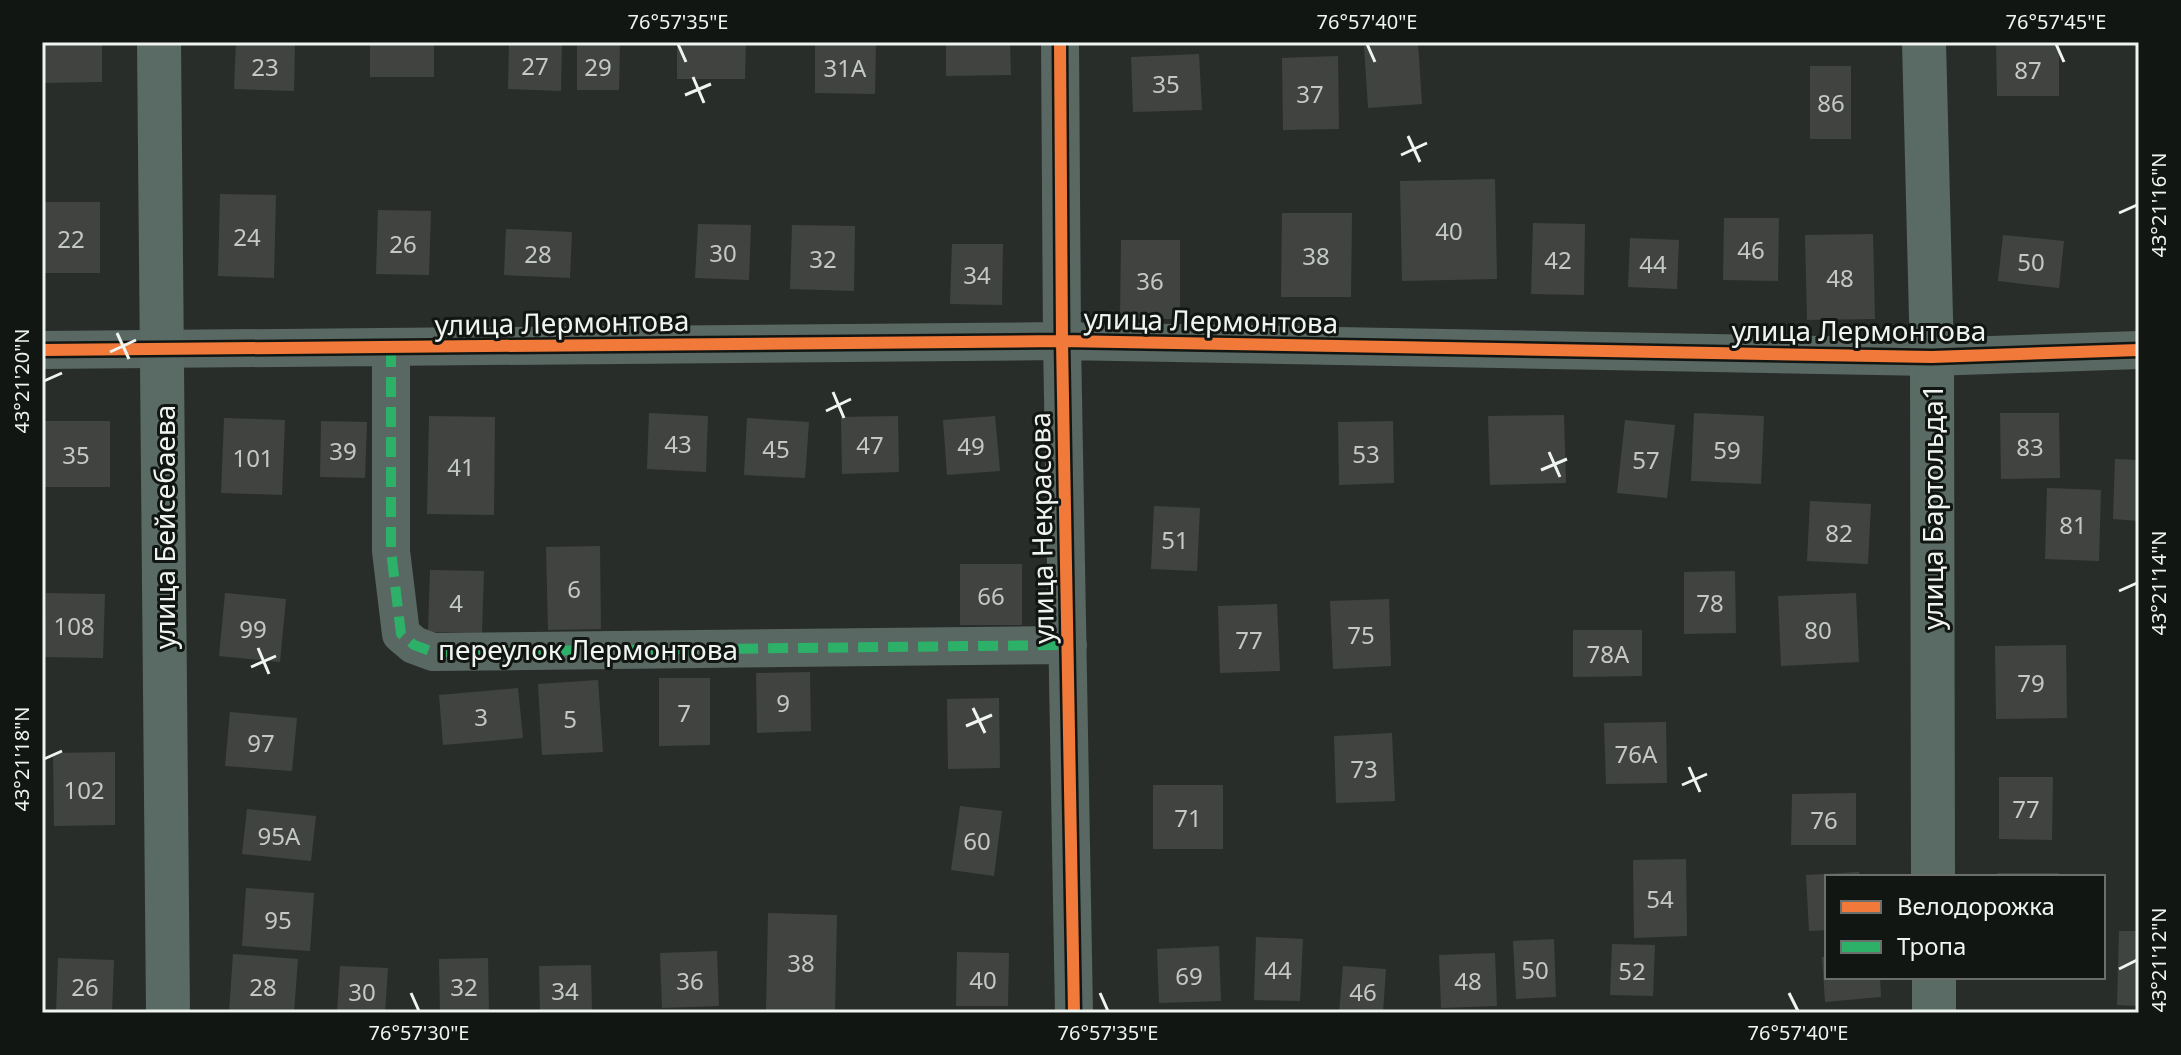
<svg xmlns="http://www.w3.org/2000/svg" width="2181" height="1055" font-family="'Noto Sans',sans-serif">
<rect width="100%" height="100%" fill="#292d29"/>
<path fill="#414340" d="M42 42H102V82L42 83Z
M236 42H295L294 91 234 89Z
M370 42H434V77H370Z
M509 42H562L561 91 508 89Z
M577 42H620L619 90H577Z
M677 42H746L745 79H677Z
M815 42H876L875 94 815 93Z
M946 42H1010L1011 75 946 76Z
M1418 42 1422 104 1368 108 1364 46Z
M1996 42H2059V96H1997Z
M1199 54 1202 110 1133 112 1131 57Z
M1338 56 1339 129 1283 130 1282 58Z
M1810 66H1851V139H1810Z
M1495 179 1497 279 1402 281 1400 181Z
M220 194 276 195 274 278 218 276Z
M42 202H100V273H42Z
M378 210 431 211 429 275 376 274Z
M1282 213H1352L1351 297H1281Z
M1724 218H1779L1778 281 1723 280Z
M1533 223 1585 224 1584 295 1531 294Z
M698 224 751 225 749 280 695 278Z
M792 225 855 226 854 291 790 289Z
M506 229 572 232 570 278 504 275Z
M1873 234 1875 319 1807 320 1805 235Z
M2003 235 2064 241 2059 288 1998 281Z
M1630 238 1679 240 1677 289 1628 287Z
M1121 240H1180V319H1120Z
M952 244H1003L1002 305 950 304Z
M649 413 708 416 706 472 647 469Z
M1694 413 1764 416 1761 484 1691 481Z
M2000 413H2059L2060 478 2001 479Z
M1564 415 1566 483 1490 485 1488 416Z
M429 416 495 417 494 515 427 514Z
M898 416 899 472 842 474 841 417Z
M995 416 1000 471 947 475 943 420Z
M224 418 285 420 282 495 221 493Z
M747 418 809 422 805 478 744 475Z
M1625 420 1675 425 1667 498 1617 493Z
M42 421H110V487H42Z
M321 421 367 422 365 478 320 477Z
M1393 421 1394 483 1339 485 1338 422Z
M2115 459 2139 460V521L2113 519Z
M2047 488 2101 490 2099 561 2045 559Z
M1810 501 1871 504 1868 564 1807 561Z
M1154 506 1200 508 1197 571 1151 569Z
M600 546 601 629 548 630 546 547Z
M960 564H1022V625H960Z
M430 570 484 571 482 633 428 632Z
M1735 571 1736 633 1684 634V572Z
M46 593 105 594 103 658 44 657Z
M225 593 286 599 280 662 219 656Z
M1856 593 1859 662 1781 666 1778 596Z
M1389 599 1391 666 1333 669 1330 601Z
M1277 604 1280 671 1220 673 1218 606Z
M1573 630H1642V676L1573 677Z
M2066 645 2067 718 1996 719 1995 646Z
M810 672 811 731 757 733 756 673Z
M659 678H710V745L659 746Z
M598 680 603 752 542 755 538 684Z
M518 688 523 738 443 745 439 695Z
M999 698 1000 768 948 769 947 699Z
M230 712 297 718 292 771 225 766Z
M1666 722 1667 783 1606 784 1604 723Z
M1392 733 1395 801 1336 803 1334 736Z
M115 752V825L54 826 53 753Z
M1999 777H2053L2052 840 1999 839Z
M1153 785H1223V849H1153Z
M1856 793V845H1791L1792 794Z
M960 806 1002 811 994 876 951 870Z
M247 809 316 816 311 861 242 854Z
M1686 859 1687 936 1634 938 1633 860Z
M1859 872 1860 877H1827V930L1809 931 1806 875Z
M1997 873H2059V877H1997Z
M246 888 314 893 310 951 242 946Z
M768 913 837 915 835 1011 766 1010Z
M2119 931H2139V1006L2117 1005Z
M1256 937 1303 939 1300 1001 1254 1000Z
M1554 939 1556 997 1516 999 1513 941Z
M1612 944 1655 945 1653 996 1610 995Z
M1219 946 1221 1001 1159 1003 1157 949Z
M717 951 719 1006 662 1008 660 953Z
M957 952 1009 953 1008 1006H956Z
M1495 953 1497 1006 1441 1008 1439 955Z
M233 954 298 959 294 1013H229Z
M1822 957H1827V977H1880L1881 997 1825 1002Z
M58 958 114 960 112 1013H56Z
M488 958 489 1013H440L439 959Z
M591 965 592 1013H540L539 966Z
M340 966 388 968 385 1013H337Z
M1343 966 1386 969 1383 1013H1339Z"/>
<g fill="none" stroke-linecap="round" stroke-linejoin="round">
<path stroke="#596863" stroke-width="38" d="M1060 42 1062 341 1074 1013
M391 347V551L401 634 414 645 433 652 1068 645
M42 350 1062 341 1932 357 2139 350"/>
<path stroke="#596b64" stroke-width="44" d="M159 42 168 1013
M1924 42 1932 357 1933 877
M1934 977V1013"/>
<path stroke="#2db169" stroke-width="10" stroke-dasharray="20 10" stroke-linecap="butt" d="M391 347V551L401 634 414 645 433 652 1068 645"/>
<g stroke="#121613" stroke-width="17">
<path id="cycleway" d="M1060 42 1062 341 1074 1013
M42 350 1062 341 1932 357 2139 350"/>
</g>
<use href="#cycleway" stroke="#f17a3a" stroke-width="12"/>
</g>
<path fill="none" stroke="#eff4f0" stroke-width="3" d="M678 44 686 62M1367 44 1375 62M2056 44 2064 62M693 77 704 103M685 95 711 84M1408 136 1420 162M1401 155 1427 143M2119 213 2137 205M117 333 129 359M110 352 136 340M44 381 62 373M833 392 844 418M826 411 851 399M1549 452 1560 477M1541 470 1567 459M2119 591 2137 583M258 648 269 674M251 667 276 656M973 708 985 733M966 726 992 715M44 759 62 751M1689 767 1700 792M1682 785 1707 774M2119 969 2137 960M411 993 419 1011M1100 993 1108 1011M1789 993 1798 1011"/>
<g text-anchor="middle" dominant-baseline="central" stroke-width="6" stroke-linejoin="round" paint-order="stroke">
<g font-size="24" fill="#c4c8c4">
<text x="535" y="65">27</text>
<text x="265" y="66">23</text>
<text x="598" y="66">29</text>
<text x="845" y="67">31А</text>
<text x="2028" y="69">87</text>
<text x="1166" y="83">35</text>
<text x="1310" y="93">37</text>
<text x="1831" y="102">86</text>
<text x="1449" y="230">40</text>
<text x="247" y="236">24</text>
<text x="71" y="238">22</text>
<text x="403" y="243">26</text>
<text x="1751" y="249">46</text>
<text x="723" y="252">30</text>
<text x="538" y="253">28</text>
<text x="1316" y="255">38</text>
<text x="823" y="258">32</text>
<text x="1558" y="259">42</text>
<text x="2031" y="261">50</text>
<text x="1653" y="263">44</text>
<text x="977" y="274">34</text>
<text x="1840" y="277">48</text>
<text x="1150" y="280">36</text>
<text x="678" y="443">43</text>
<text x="870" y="444">47</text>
<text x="971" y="445">49</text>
<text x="2030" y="446">83</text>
<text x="776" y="448">45</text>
<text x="1727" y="449">59</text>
<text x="343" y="450">39</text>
<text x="1366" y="453">53</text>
<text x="76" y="454">35</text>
<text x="253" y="457">101</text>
<text x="1646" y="459">57</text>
<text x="461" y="466">41</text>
<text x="2073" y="524">81</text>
<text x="1839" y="532">82</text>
<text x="1175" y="539">51</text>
<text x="574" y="588">6</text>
<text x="991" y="595">66</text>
<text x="456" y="602">4</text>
<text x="1710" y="602">78</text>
<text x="74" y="625">108</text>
<text x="253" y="628">99</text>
<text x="1818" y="629">80</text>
<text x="1361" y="634">75</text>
<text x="1249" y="639">77</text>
<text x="1608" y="653">78А</text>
<text x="2031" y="682">79</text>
<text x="783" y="702">9</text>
<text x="684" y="712">7</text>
<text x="481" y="716">3</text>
<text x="570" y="718">5</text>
<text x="261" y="742">97</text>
<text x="1636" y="753">76А</text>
<text x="1364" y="768">73</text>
<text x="84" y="789">102</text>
<text x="2026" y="808">77</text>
<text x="1188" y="817">71</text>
<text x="1824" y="819">76</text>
<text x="279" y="835">95А</text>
<text x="977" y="840">60</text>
<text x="1660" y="898">54</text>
<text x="278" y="919">95</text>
<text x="801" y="962">38</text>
<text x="1278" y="969">44</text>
<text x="1535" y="969">50</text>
<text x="1632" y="970">52</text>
<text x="1189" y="975">69</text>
<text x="983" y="979">40</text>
<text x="690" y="980">36</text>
<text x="1468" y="980">48</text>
<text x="85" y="986">26</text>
<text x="263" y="986">28</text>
<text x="464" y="986">32</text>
<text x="565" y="990">34</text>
<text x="362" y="991">30</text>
<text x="1363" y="991">46</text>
</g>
<g font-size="28" fill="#eff4f0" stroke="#121613">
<text transform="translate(1211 320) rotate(1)">улица Лермонтова</text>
<text transform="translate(562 322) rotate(-1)">улица Лермонтова</text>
<text x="1859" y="330">улица Лермонтова</text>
<text transform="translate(1932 507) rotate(-90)">улица Бартольда1</text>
<text transform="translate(164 527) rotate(-90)">улица Бейсебаева</text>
<text transform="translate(1041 528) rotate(-91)">улица Некрасова</text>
<text x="588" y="649">переулок Лермонтова</text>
</g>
</g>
<rect width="2181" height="1055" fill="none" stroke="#121613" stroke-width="88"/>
<rect x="1825" y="875" width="280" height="104" fill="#121613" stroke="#6a6f6b" stroke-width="2"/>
<rect x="1841" y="901" width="40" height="12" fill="#f17a3a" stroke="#6a6f6b" stroke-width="2"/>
<text x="1897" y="915" font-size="24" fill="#eff4f0">Велодорожка</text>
<rect x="1841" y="941" width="40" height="12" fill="#2db169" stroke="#6a6f6b" stroke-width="2"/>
<text x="1897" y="955" font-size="24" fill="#eff4f0">Тропа</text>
<rect x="44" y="44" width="2093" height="967" fill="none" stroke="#eff4f0" stroke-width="3"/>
<g font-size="20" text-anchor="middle" fill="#eff4f0">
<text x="678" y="29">76°57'35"E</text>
<text x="1367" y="29">76°57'40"E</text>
<text x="2056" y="29">76°57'45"E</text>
<text transform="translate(2159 205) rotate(-90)" y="7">43°21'16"N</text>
<text transform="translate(22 381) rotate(-90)" y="7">43°21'20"N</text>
<text transform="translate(2159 583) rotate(-90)" y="7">43°21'14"N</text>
<text transform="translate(22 759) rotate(-90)" y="7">43°21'18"N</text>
<text transform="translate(2159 960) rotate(-90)" y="7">43°21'12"N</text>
<text x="419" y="1040">76°57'30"E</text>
<text x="1108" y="1040">76°57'35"E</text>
<text x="1798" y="1040">76°57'40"E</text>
</g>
</svg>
